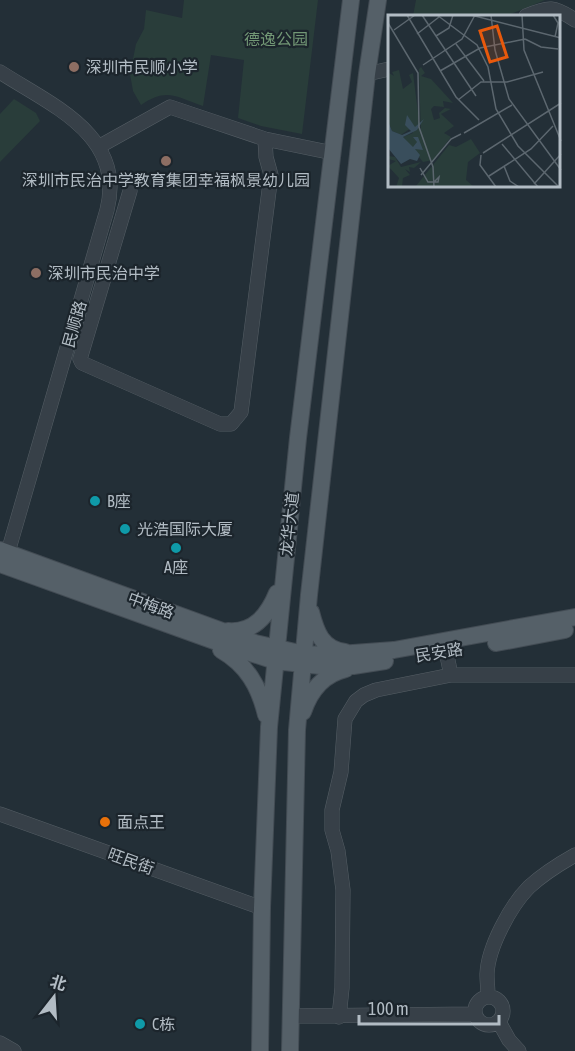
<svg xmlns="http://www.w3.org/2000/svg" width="575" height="1051" font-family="'Asap Condensed','Noto Sans SC',sans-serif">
<rect width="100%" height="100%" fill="#232f37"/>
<path fill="#293d3a" d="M184 0H318L302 134 261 126 238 118 244 60 211 55 203 106C176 97 167 87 141 105L133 91 130 74 136 44 144 29 146 10 182 18Z
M416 0H545L506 16H413Z
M14 99 36 113 40 121 0 162V114Z"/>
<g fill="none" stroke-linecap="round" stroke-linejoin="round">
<g stroke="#555e65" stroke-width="15">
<path id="minor" d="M526 16C549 6 554 6 575 20
M0 72C51 105 126 135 107 210L8 552
M367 74 389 69
M100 146 170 107 265 139 333 153
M130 191 80 359 82 363 220 424H231L241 412 271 175 266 157 265 139
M446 651 451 675H575
M0 814 262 908
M475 1011a14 14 0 1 1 28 0a14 14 0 1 1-28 0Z
M488 997C488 989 487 981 487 974 488 947 511 905 529 887 543 874 559 864 575 855
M291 1016 475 1014
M339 1017 342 988 343 890 338 851 332 830V810L341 772 345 719 356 701 364 695 376 690 451 675
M499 1022 509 1040 519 1051
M0 1043 14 1051"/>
</g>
<g stroke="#434c54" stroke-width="18">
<path id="major" d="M0 550 255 643 304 654 326 655 394 650 575 617
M0 564 217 642 275 661 330 667 353 666 385 661
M311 612C316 632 322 649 345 652
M228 631C254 633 268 615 277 593
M496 643 565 630
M221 650C247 665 259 686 266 715
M303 712C310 691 324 674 346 669
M260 1051 262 908 269 727 298 438 351 0
M290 1051 297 730 309 595 367 74 378 0"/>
</g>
<use href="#minor" stroke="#374048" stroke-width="14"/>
<use href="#major" stroke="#556068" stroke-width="16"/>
</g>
<g fill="#8d6e63" stroke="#1c252c" stroke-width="2">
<circle cx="74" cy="67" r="6"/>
<circle cx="166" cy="161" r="6"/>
<circle cx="36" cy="273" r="6"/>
</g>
<g fill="#0f9aa8" stroke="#1c252c" stroke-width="2">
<circle cx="95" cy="501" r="6"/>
<circle cx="125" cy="529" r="6"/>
<circle cx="176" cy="548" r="6"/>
<circle cx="140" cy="1024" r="6"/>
</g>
<circle fill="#e8710a" stroke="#1c252c" stroke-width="2" cx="105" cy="822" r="6"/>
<g text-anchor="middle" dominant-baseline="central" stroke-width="4.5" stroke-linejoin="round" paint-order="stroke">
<g font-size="16" fill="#729775" stroke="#1c252c">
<text x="276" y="39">德逸公园</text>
</g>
<g font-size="16" fill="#b2bcc4" stroke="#1c252c" text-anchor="start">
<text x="86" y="67">深圳市民顺小学</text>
<text x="166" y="180" text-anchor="middle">深圳市民治中学教育集团幸福枫景幼儿园</text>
<text x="48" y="273">深圳市民治中学</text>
<text x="107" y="501">B座</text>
<text x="137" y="529">光浩国际大厦</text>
<text x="176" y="567" text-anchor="middle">A座</text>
<text x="117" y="822">面点王</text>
<text x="152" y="1024">C栋</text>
</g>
<g font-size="16" fill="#b2bcc4" stroke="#1c252c">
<text transform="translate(74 324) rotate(-74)">民顺路</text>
<text transform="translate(289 524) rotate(-84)">龙华大道</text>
<text transform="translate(151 605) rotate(20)">中梅路</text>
<text transform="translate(439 652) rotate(-9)">民安路</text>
<text transform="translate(131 861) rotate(20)">旺民街</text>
</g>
</g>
<g transform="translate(388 15)">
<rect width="172" height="172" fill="#232f37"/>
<path d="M33 52 37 58 33 61 43 64 65 88 55 86 56 92 46 91 43 94 46 105 52 103 51 98 57 93 63 94 53 99 66 111 56 118 63 122 45 145 35 147 15 122 25 118 23 113 13 120 4 116 0 106 1 58 6 61 4 57 11 55 15 74 24 67 21 60 25 58 33 121 31 54ZM83 124 92 138 80 147 78 165 86 172 28 171 61 130 68 132ZM1 141 7 142 13 152 33 147 26 153 21 152 22 157 17 154 22 160 15 163 14 172H8L11 163 0 151 8 146 0 144Z" fill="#293d3a"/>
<path d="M19 100 27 112 36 104 29 115 15 122 25 132 29 127 25 122H30L35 135 27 134 32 140 29 146 22 144 13 149 0 133V106L4 116 14 120 23 116 17 110Z" fill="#394e5c"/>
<path fill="none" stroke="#5c676f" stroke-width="1.5" d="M19 0 68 82 91 105M34 0 88 81M49 0 89 30 100 52 108 94 130 131 171 172M83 0 173 23M103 0 107 35 121 84 173 155M134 0 136 35 173 126M165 0 170 8 167 22M0 8 30 58 31 112 45 152 46 172M6 15 27 0M29 19 51 2M48 21 61 13 65 0M137 24 153 32 170 34M68 29 96 66M35 50 74 24 87 0M52 56 92 33 137 24M70 85 93 67H119L155 57M76 118 124 90M114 129 150 172M95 138 173 88M93 140 92 150 108 172M116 151 122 166 131 172M32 153 40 167H50L51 162 46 167M33 160 63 124 73 119M101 161 143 134 165 111M146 169 173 139"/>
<path fill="#e8590c" fill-opacity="0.15" stroke="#e8590c" stroke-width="3" d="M109 11 119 42 102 47 92 16Z"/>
<rect width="172" height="172" fill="none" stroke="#b2bcc4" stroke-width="3"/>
</g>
<g transform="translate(54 997) rotate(17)" stroke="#1c252c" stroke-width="4.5" paint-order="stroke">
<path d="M0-4.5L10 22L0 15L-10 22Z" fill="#b2bcc4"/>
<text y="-9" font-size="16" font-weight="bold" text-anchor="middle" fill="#b2bcc4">北</text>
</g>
<path d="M359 1015v9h140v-9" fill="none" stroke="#b2bcc4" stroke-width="3"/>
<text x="368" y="1015" font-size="18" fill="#b2bcc4" stroke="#1c252c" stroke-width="4.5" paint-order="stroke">100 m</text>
</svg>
